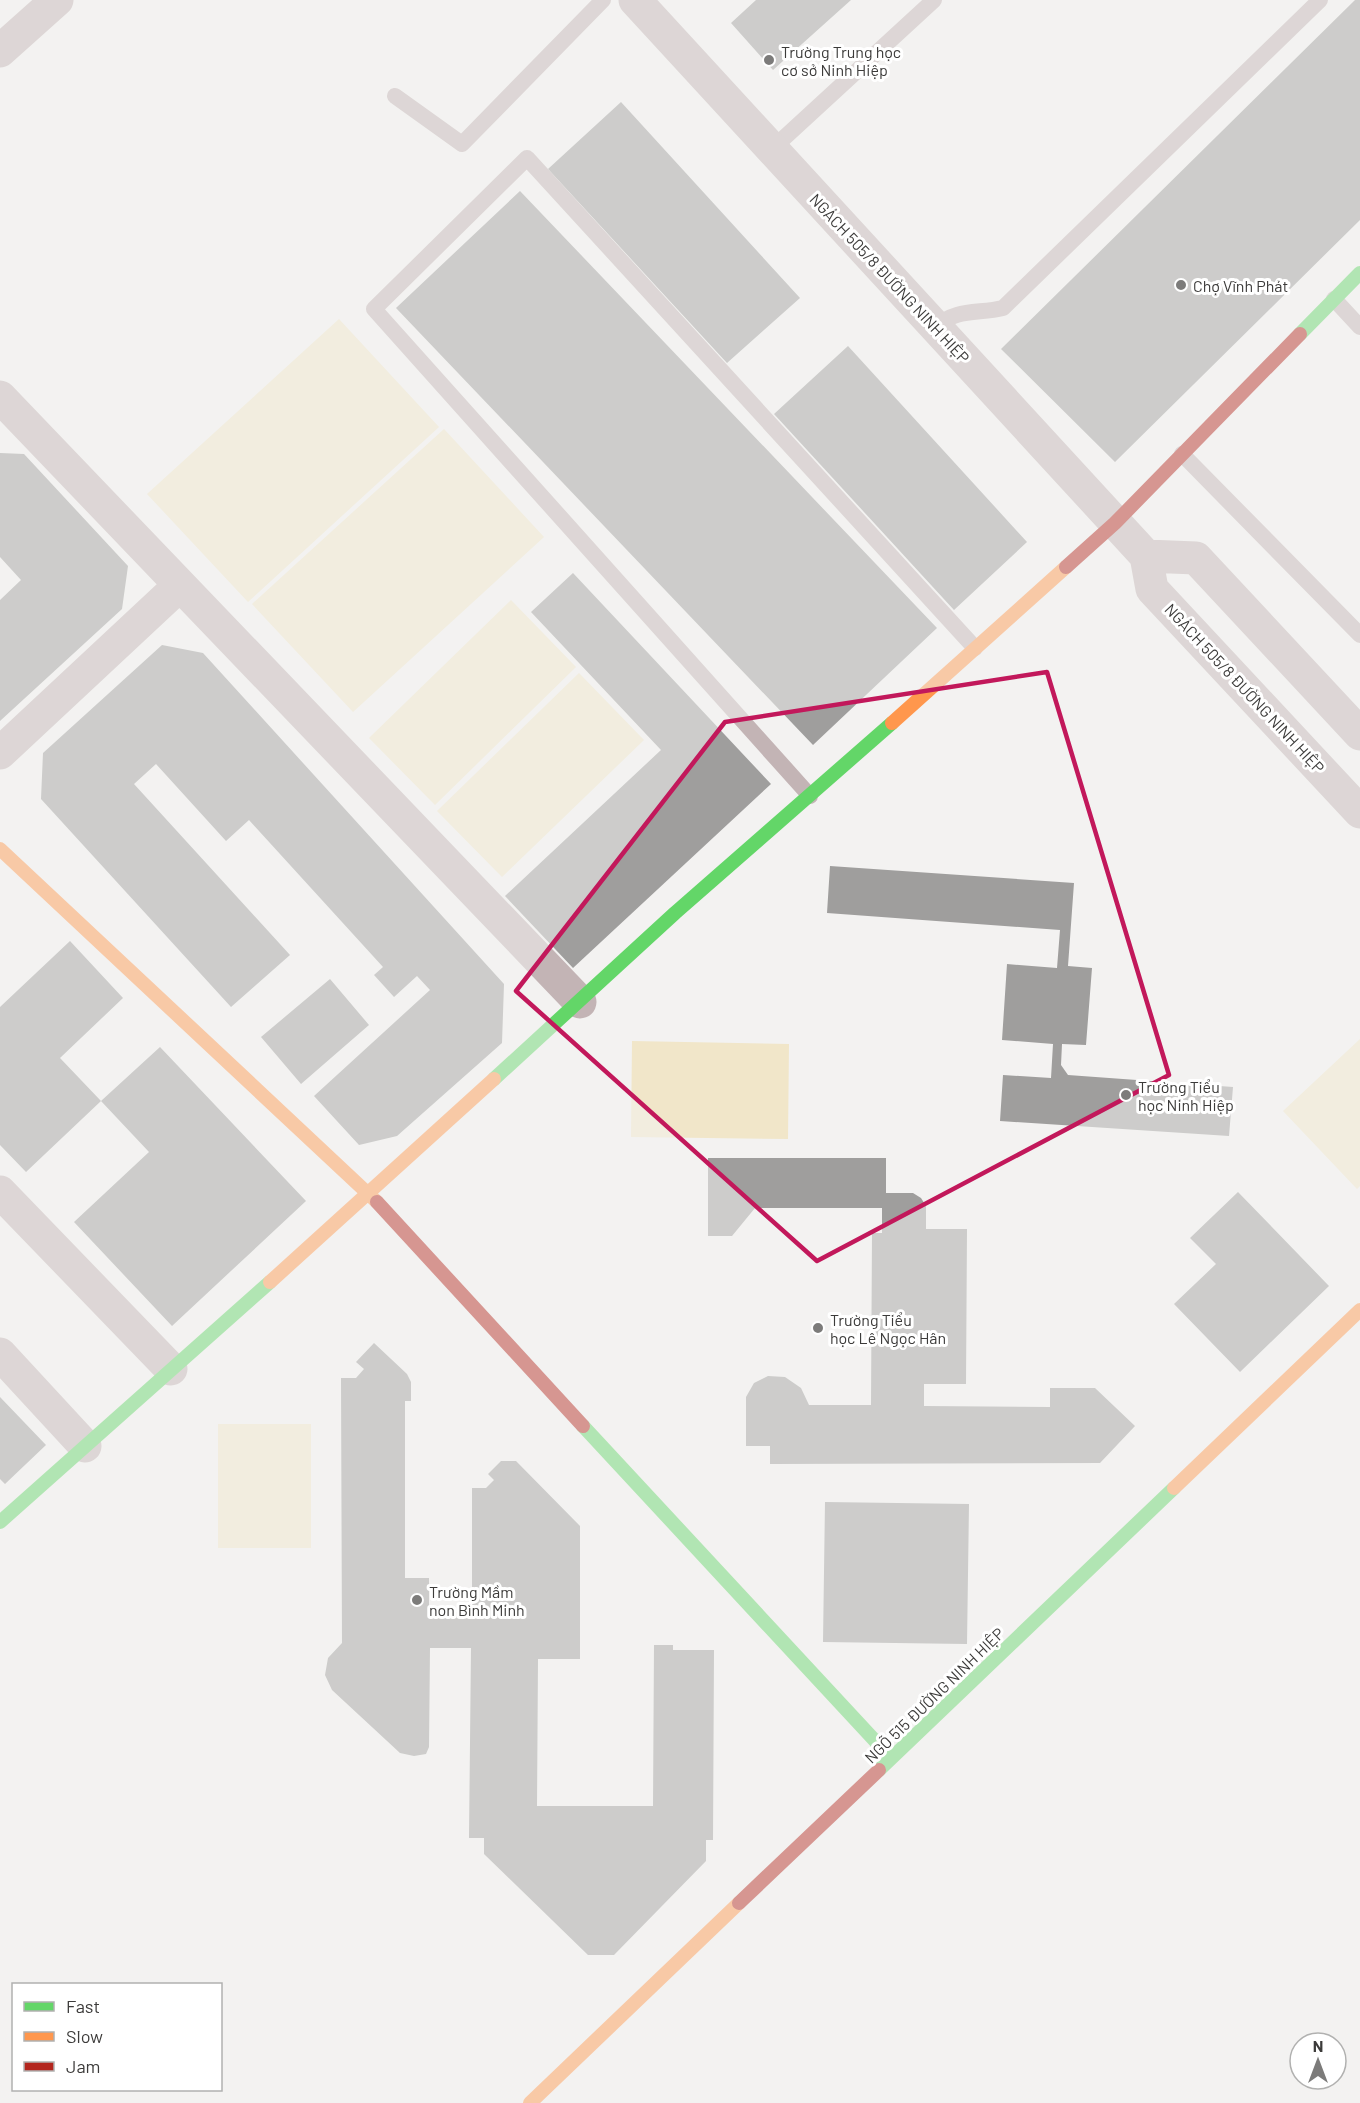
<svg xmlns="http://www.w3.org/2000/svg" width="1360" height="2103" font-family="Barlow,sans-serif">
<rect width="100%" height="100%" fill="#f3f2f1"/>
<path fill="#f1e6c9" d="M339 319 439 427 248 602 147 494Z
M444 429 544 537 353 712 252 604Z
M511 600 576 667 435 805 369 738Z
M579 673 644 740 502 877 437 811Z
M1360 1039V1186L1357 1189 1283 1111Z
M632 1041 789 1044 788 1139 631 1137Z
M218 1424H311V1548H218Z"/>
<path fill="#9f9e9d" d="M756 0H851L773 70 731 23Z
M1355 0H1360V220L1115 462 1001 349Z
M621 102 800 298 727 363 548 169Z
M520 191 937 628 813 745 396 308Z
M848 346 1027 542 954 610 774 414Z
M0 453 24 454 128 566 122 609 0 721V600L21 580 0 557Z
M573 573 771 784 573 968 505 896 661 750 531 612Z
M162 645 203 653 504 984 502 1043 397 1136 359 1145 314 1096 430 990 417 976 394 997 374 975 383 967 249 820 226 841 156 764 134 784 290 955 231 1007 41 799 43 753Z
M830 866 1074 883 1068 966 1092 968 1086 1045 1062 1044 1061 1065 1068 1075 1233 1087 1229 1136 1000 1121 1003 1075 1051 1078 1053 1044 1002 1040 1007 964 1057 968 1060 930 827 913Z
M70 941 123 998 60 1058 101 1101 26 1172 0 1145V1007Z
M330 979 369 1025 301 1084 261 1037Z
M160 1047 306 1201 172 1326 74 1222 149 1152 101 1101Z
M708 1158H886V1193H913L921 1198 926 1206V1229H967L966 1384H924V1406L1050 1407V1388H1095L1135 1426 1100 1463 770 1464V1446H746V1397L754 1383 768 1376 785 1377 801 1388 809 1405H871L872 1233H882V1208H755L732 1236H708Z
M1238 1192 1329 1286 1240 1372 1174 1304 1216 1264 1190 1238Z
M374 1343 407 1374 411 1382V1401H405V1578H429V1612H472V1488H486L494 1480 488 1474 501 1461H516L580 1526V1659H538L537 1806H653L654 1645H673V1650H714L713 1840H706V1861L614 1955H588L484 1854V1838H469L471 1648H430L429 1747 426 1754 414 1756 400 1753 332 1690 325 1675 328 1658 342 1643 341 1378H356L364 1369 356 1362Z
M0 1397 46 1445 5 1484 0 1479Z
M825 1502 969 1504 967 1644 823 1642Z"/>
<g fill="none" stroke-linecap="round" stroke-linejoin="round">
<path stroke="#c3b4b5" stroke-width="16" d="M395 96 462 144 603 0
M772 149 934 0
M1334 299 1360 327
M936 327C956 308 978 314 1003 308L1320 0
M1182 454 1360 635
M810 796 374 309 527 158 975 648"/>
<path stroke="#c3b4b5" stroke-width="33" d="M635 0 1146 556 1152 589 1360 812
M0 51 57 0
M0 397 580 1002
M1146 556 1196 558 1360 734
M0 753 180 585
M0 1192 171 1369
M0 1354 85 1446"/>
<path stroke="#63d668" stroke-width="14" d="M1300 334 1360 273
M494 1079 675 913 892 723
M583 1426 891 1758
M0 1522 270 1282
M879 1770 1174 1488"/>
<path stroke="#ff974d" stroke-width="14" d="M892 723 1066 567
M0 849 377 1202
M270 1282 494 1079
M1174 1488 1360 1310
M530 2103 739 1903"/>
<path stroke="#b3261e" stroke-width="14" d="M1066 567 1115 523 1300 334
M377 1202 583 1426
M739 1903 879 1770"/>
</g>
<path d="M0 0H1360V2103H0ZM1047 672 1169 1075 817 1261 516 991 725 722Z" fill="#f3f2f1" fill-opacity=".55" fill-rule="evenodd"/>
<path fill="none" stroke="#c2185b" stroke-width="4.5" stroke-linejoin="round" d="M1047 672 1169 1075 817 1261 516 991 725 722Z"/>
<g fill="#7c7b7a" stroke="#fff" stroke-width="2">
<circle cx="769" cy="60" r="6"/>
<circle cx="1181" cy="285" r="6"/>
<circle cx="1126" cy="1095" r="6"/>
<circle cx="818" cy="1328" r="6"/>
<circle cx="417" cy="1600" r="6"/>
</g>
<g text-anchor="middle" dominant-baseline="central" stroke-width="6" stroke-linejoin="round" paint-order="stroke">
<g font-size="16" fill="#3c3b3a" stroke="#fff" text-anchor="start">
<text x="781" y="51">Trường Trung học<tspan x="781" dy="18">cơ sở Ninh Hiệp</tspan></text>
<text x="1193" y="285">Chợ Vĩnh Phát</text>
<text x="1138" y="1086">Trường Tiểu<tspan x="1138" dy="18">học Ninh Hiệp</tspan></text>
<text x="830" y="1319">Trường Tiểu<tspan x="830" dy="18">học Lê Ngọc Hân</tspan></text>
<text x="429" y="1591">Trường Mầm<tspan x="429" dy="18">non Bình Minh</tspan></text>
</g>
<g font-size="16" fill="#3c3b3a" stroke="#fff">
<text transform="translate(890 278) rotate(47)">NGÁCH 505/8 ĐƯỜNG NINH HIỆP</text>
<text transform="translate(1245 688) rotate(47)">NGÁCH 505/8 ĐƯỜNG NINH HIỆP</text>
<text transform="translate(934 1695) rotate(-44)">NGÕ 515 ĐƯỜNG NINH HIỆP</text>
</g>
</g>
<rect x="12" y="1983" width="210" height="108" fill="#ffffff" stroke="#b1b1b0" stroke-width="1.5"/>
<rect x="24" y="2002" width="30" height="9" fill="#63d668" stroke="#b1b1b0" stroke-width="1.5"/>
<text x="66" y="2013" font-size="18" fill="#3c3b3a">Fast</text>
<rect x="24" y="2032" width="30" height="9" fill="#ff974d" stroke="#b1b1b0" stroke-width="1.5"/>
<text x="66" y="2043" font-size="18" fill="#3c3b3a">Slow</text>
<rect x="24" y="2062" width="30" height="9" fill="#b3261e" stroke="#b1b1b0" stroke-width="1.5"/>
<text x="66" y="2073" font-size="18" fill="#3c3b3a">Jam</text>
<g transform="translate(1318 2061)"><circle r="28" fill="#ffffff" stroke="#b1b1b0" stroke-width="1.5"/>
<path d="M0-4.5L10 22L0 15L-10 22Z" fill="#7c7b7a"/>
<text y="-9" font-size="16" font-weight="bold" text-anchor="middle" fill="#3c3b3a">N</text>
</g>
</svg>
